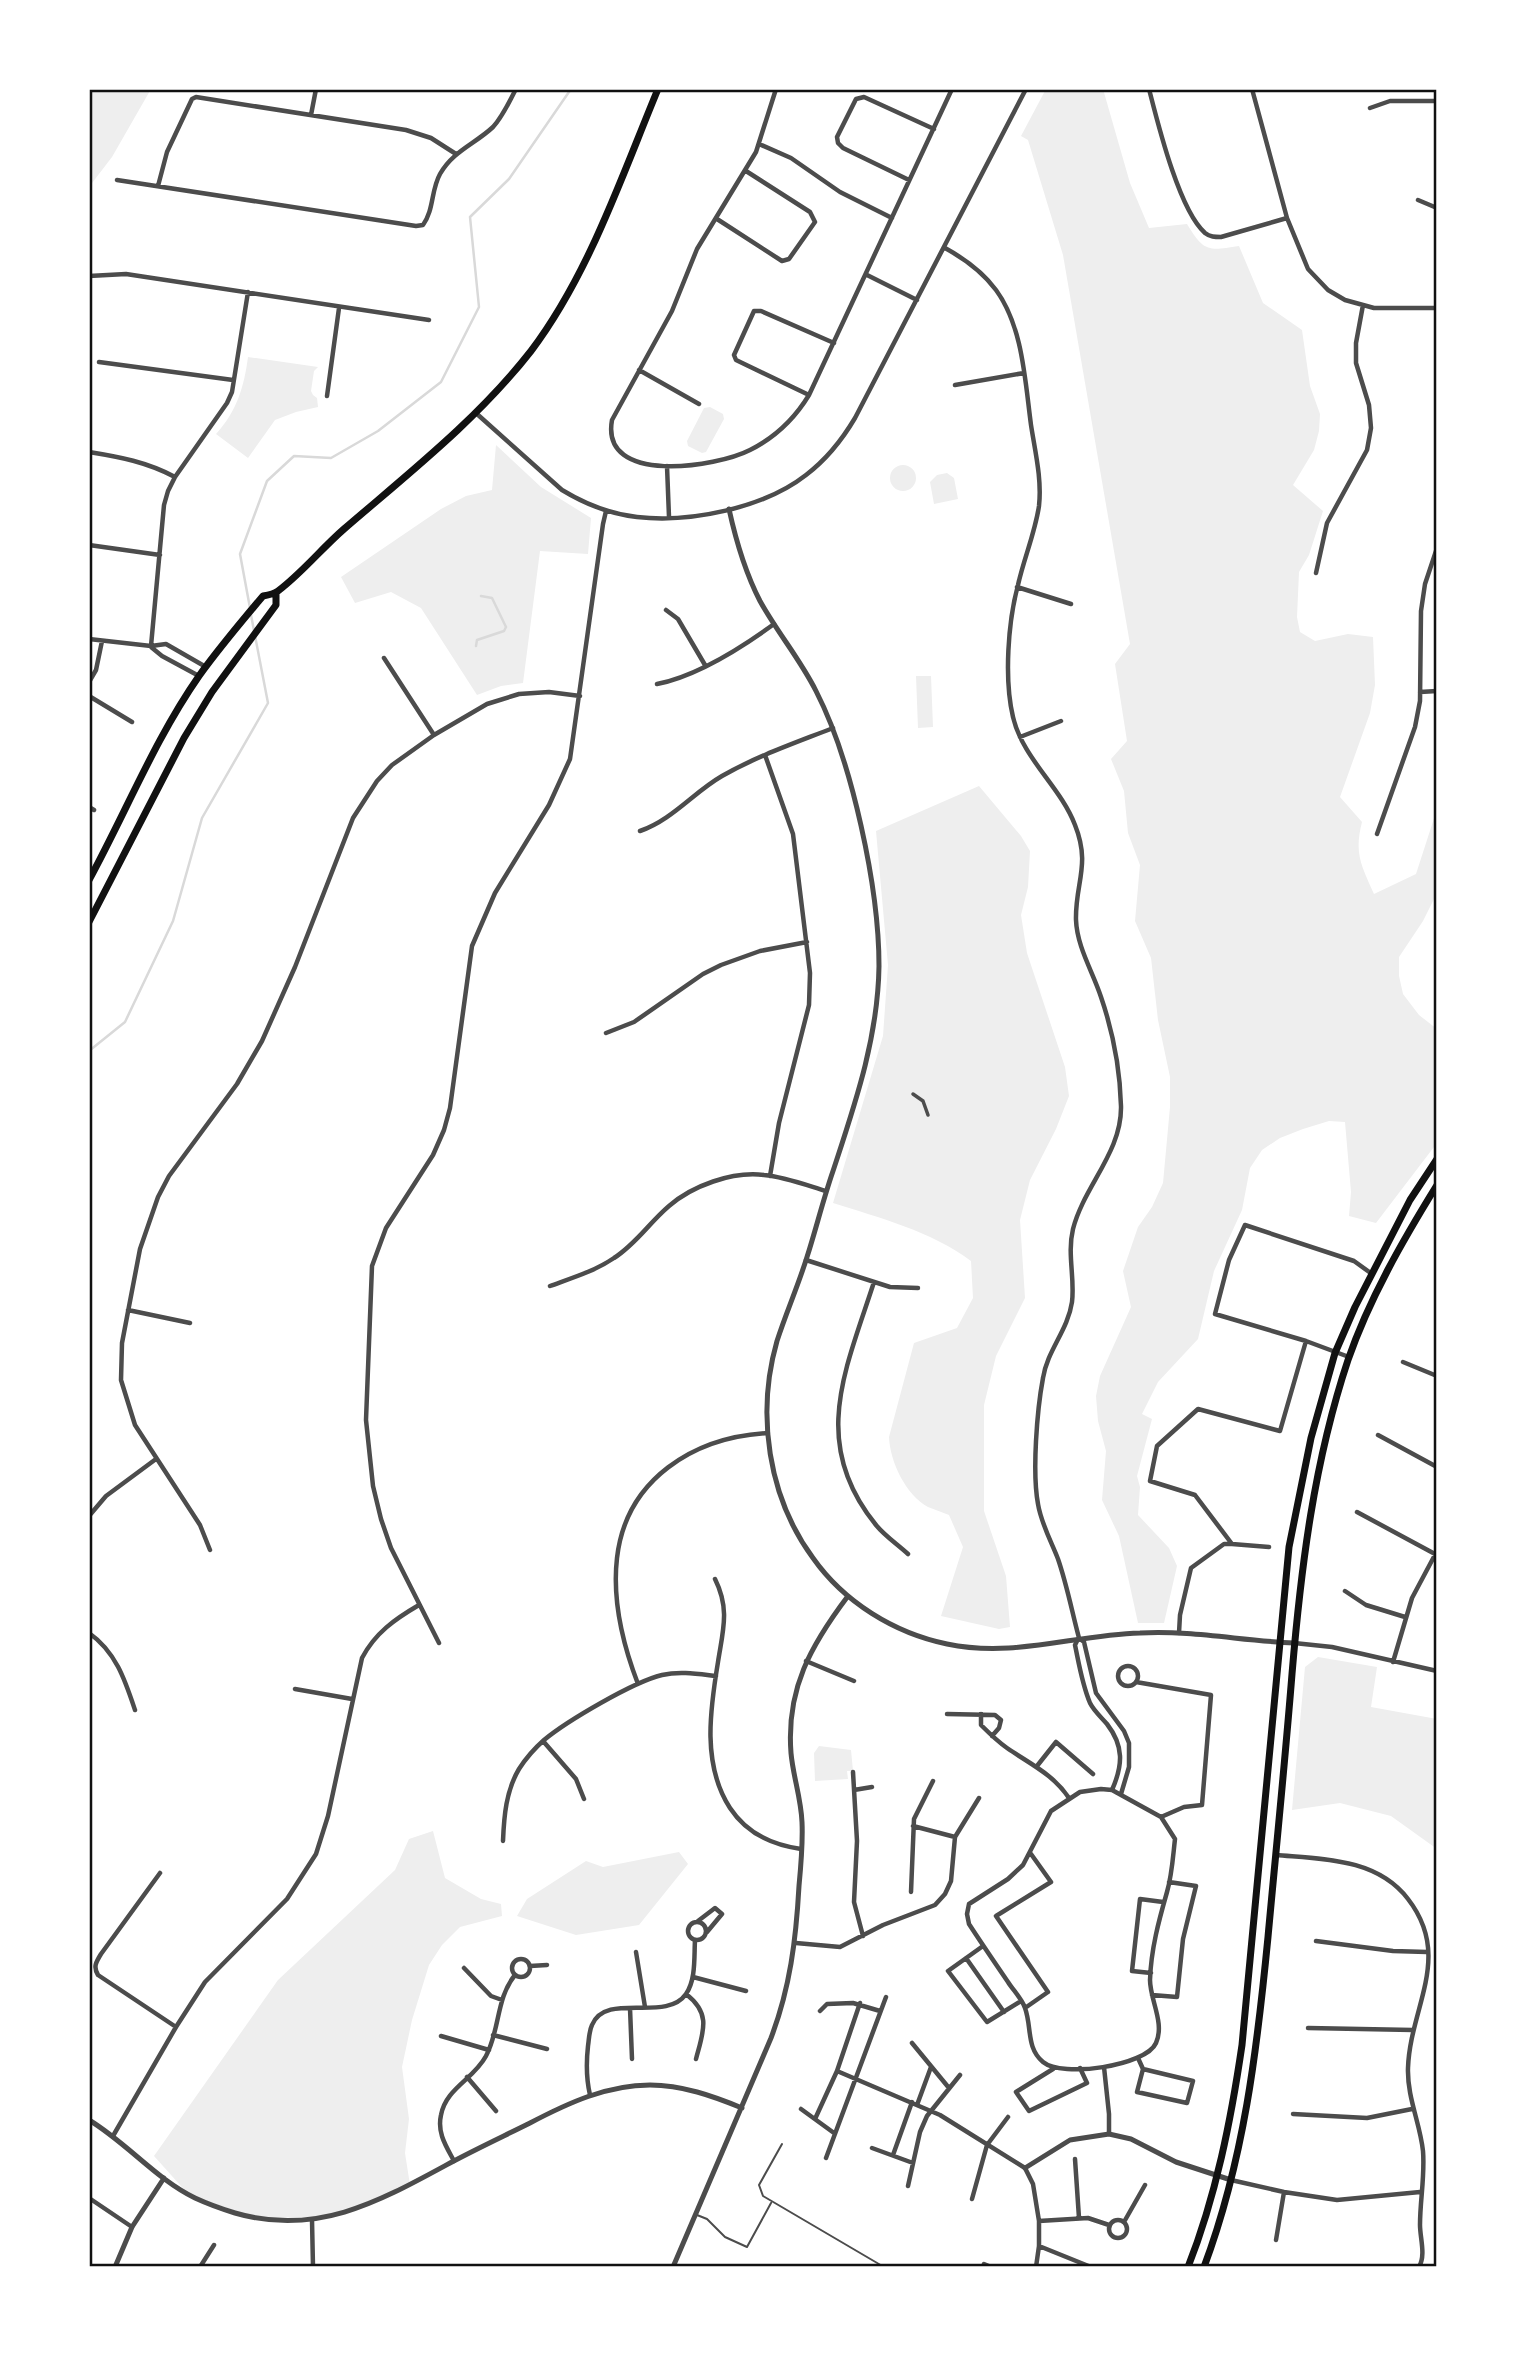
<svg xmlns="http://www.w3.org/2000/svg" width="1526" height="2356" font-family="'DM Sans',sans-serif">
<rect width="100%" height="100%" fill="#fff"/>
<path fill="#eee" d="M89 89H151L112 157 89 187Z
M1046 89H1103L1130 183 1149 228 1187 224C1204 252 1208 251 1239 246L1263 303 1302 330 1310 386 1320 414 1319 431 1314 450 1293 485 1323 511 1309 555 1299 572 1297 617 1300 632 1315 641 1348 634 1373 637 1375 685 1370 713 1340 797 1362 822C1354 853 1361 865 1374 894L1416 874 1437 809V893L1423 921 1399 957V976L1403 994 1419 1015 1437 1029V1143L1376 1223 1349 1216 1351 1192 1345 1122 1329 1121 1303 1129 1280 1138 1262 1150 1250 1168 1242 1210 1214 1271 1198 1339 1158 1382 1142 1414 1152 1419 1137 1476 1140 1487 1138 1515 1169 1548 1177 1566 1164 1623H1138L1119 1536 1102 1500 1106 1451 1098 1421 1096 1396 1100 1376 1131 1307 1123 1271 1138 1227 1152 1207 1163 1183 1170 1107V1077L1158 1020 1151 958 1135 921 1140 865 1128 833 1124 791 1111 759 1127 741 1115 664 1130 644 1063 255 1028 140 1021 136Z
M248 357 318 367 314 371 311 391 313 395 317 398 318 407 296 412 275 420 248 458 216 434C237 411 244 387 248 357Z
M710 407 723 414 724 419 706 452 702 453 688 446 687 441 704 408Z
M496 445 541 487 591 518 588 554 540 551 523 683 501 686 477 695 421 608 391 592 355 603 341 577 441 509 466 496 492 490Z
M890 478a13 13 0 1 1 26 0a13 13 0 1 1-26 0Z
M947 473 954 478 958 499 934 504 930 482 937 475Z
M916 676H931L933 727 918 728Z
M979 786 1021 836 1030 851 1028 887 1021 915 1027 953 1065 1067 1069 1096 1056 1129 1030 1180 1020 1220 1025 1298 996 1356 984 1405V1511L1006 1576 1010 1627 999 1629 941 1616 963 1547 949 1515C942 1512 935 1510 928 1507 906 1495 890 1462 889 1437L914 1343 957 1328 973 1298 971 1261C931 1231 880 1218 833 1203L883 1036 888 965 876 831Z
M1318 1657 1377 1667 1371 1707 1437 1719V1849L1391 1816 1340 1803 1292 1810 1305 1667Z
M819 1746 851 1750 853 1771H847L848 1779 815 1781 814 1753Z
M433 1831 445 1878 481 1899 501 1904 502 1916 460 1927 442 1945 429 1965 412 2020 402 2067 409 2119 405 2153 410 2185 326 2218 254 2217 189 2195 154 2156 278 1980 395 1870 409 1839Z
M679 1852 688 1864 639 1925 576 1935 517 1916 527 1899 586 1861 603 1867Z"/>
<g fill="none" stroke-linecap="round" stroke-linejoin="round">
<path stroke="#d9d9d9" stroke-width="2.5" d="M250 608 240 554 267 481 294 456 331 458 378 431 441 382 479 307 470 217 509 179 571 89
M476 646 477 640 504 631 506 627 492 598 481 596
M89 1051 125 1022 173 921 202 818 268 703 251 615"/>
<path stroke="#4c4c4c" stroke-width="2" d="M782 2144 759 2185 763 2196 884 2267
M697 2215 707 2219 725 2237 747 2247 771 2203"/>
<path stroke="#4c4c4c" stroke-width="3.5" d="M913 1094 923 1101 928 1115"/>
<path stroke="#4c4c4c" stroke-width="4.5" d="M776 89 756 152 697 249 672 311 612 420C600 486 717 467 750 450 774 438 795 418 809 395L952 89
M1149 89C1158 124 1179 210 1205 233 1210 237 1215 237 1221 237L1287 218
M1252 89 1287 218 1308 269 1328 290 1345 300 1374 308H1437
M1370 108 1390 101H1437
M311 115 316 89
M759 144 791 158 840 192 892 218
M117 180 416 226 423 225C434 210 431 190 440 174 453 151 475 144 493 127 503 116 509 102 516 89
M909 180 843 148 838 143 837 137 856 99 864 97 934 129
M158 186 167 152 192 99 196 97 406 130 431 138 456 154
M1418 200 1437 208
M717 219 782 261 789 259 815 222 810 212 746 171
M945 248C965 259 982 271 996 290 1023 327 1025 381 1031 425 1035 451 1042 479 1039 506 1035 533 1024 558 1018 585 1008 622 1004 679 1013 717 1023 759 1060 786 1075 825 1091 865 1075 883 1076 920 1077 947 1093 972 1101 997 1113 1032 1120 1069 1121 1106 1122 1152 1084 1186 1073 1229 1067 1254 1075 1278 1072 1302 1068 1330 1047 1351 1043 1378 1037 1410 1032 1472 1038 1504 1041 1523 1051 1541 1058 1559 1067 1585 1072 1612 1079 1638L1084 1642 1096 1693 1124 1731 1129 1743V1767L1121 1794
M867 275 917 300
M89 276 126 274 429 320
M99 362 233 380
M639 370 699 404
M955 385 1024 373
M809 395 736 360 734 355 754 311H761L834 343
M327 396 339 308
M477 414 562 490C585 504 610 514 637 517 690 523 764 508 806 475 827 459 842 440 855 418L1026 89
M89 452C120 457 147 462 175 477
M667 466 669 517
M89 545 160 555
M1316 573 1327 523 1367 450 1371 428 1369 405 1356 363V343L1363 305
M1017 587 1071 604
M666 610 678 619 705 665
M89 639 151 646 166 644 206 667
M151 646 164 505 168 491 175 477 227 403 232 392 248 292
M151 647 162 656 199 676
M384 658 434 735
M89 682 96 670 102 641
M657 684C697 676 741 648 774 624
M1420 692 1437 691
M89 696 132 722
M1020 737 1061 721
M765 755 793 834 810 973 809 1005 779 1123 770 1176
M89 807 94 810
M640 831C672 820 694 792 722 776 757 756 795 743 833 728
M1377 834 1415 727 1420 701 1421 611 1425 584 1437 548
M606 1033 634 1022 703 974 721 965 760 951 807 942
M806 1260 890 1287 918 1288
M874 1282C846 1369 809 1443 876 1525 885 1536 897 1544 908 1554
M550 1286C572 1278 595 1271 614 1258 636 1244 649 1223 669 1206 692 1186 732 1171 764 1175 785 1177 806 1185 826 1191
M128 1310 190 1323
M1349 1357 1306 1341 1215 1314 1229 1260 1245 1225 1354 1261 1372 1274
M1403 1362 1437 1376
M1378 1435 1437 1467
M1357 1512 1435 1554
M89 1516 106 1496 156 1459
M1232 1544 1269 1547
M210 1550 200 1525 135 1425 121 1380 122 1343 140 1249 158 1197 169 1176 237 1084 262 1041 295 967 353 818 377 781 392 765 434 735 487 704 519 694 549 692 580 696
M715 1579C730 1609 723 1630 718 1662 710 1710 702 1765 730 1808 747 1834 772 1845 801 1849
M1345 1591 1366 1605 1405 1617
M89 1633C116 1652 125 1680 135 1710
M1179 1633 1180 1615 1191 1568 1224 1544H1232L1195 1495 1150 1481 1157 1446 1198 1409 1280 1431 1306 1341
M1078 1639 1075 1645C1079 1664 1082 1684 1090 1703 1094 1711 1101 1717 1107 1724 1124 1746 1123 1765 1112 1790
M439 1643 391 1548 381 1519 373 1486 366 1420 372 1266 386 1228 433 1155 444 1130 450 1108 472 946 495 893 549 805 570 759 603 524 606 511
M1294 1643 1332 1647 1437 1671
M806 1661 854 1681
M1393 1662 1412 1598 1437 1551
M1118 1676a10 10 0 1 1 20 0a10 10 0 1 1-20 0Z
M1136 1682 1211 1695 1202 1805 1184 1807 1161 1817
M638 1684C623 1645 612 1601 617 1558 626 1479 694 1437 768 1433
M295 1689 352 1699
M947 1714 995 1715 1001 1720 999 1728 992 1736
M981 1714V1725C989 1733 997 1741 1007 1748 1030 1764 1053 1774 1069 1798
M543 1741 576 1779 584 1799
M1037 1766 1056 1742 1093 1774
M853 1772 857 1841 854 1902 863 1936
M1101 1789 1112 1790 1161 1817 1175 1839C1173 1856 1172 1875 1167 1892 1159 1920 1151 1949 1150 1980 1150 2000 1165 2023 1156 2043 1146 2066 1062 2078 1043 2062 1026 2048 1032 2027 1025 2008 1022 1999 1013 1990 1008 1982 995 1963 982 1944 969 1924L967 1914 969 1904 1008 1879 1023 1865 1051 1811 1080 1792Z
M854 1790 872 1787
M913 1826 955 1837
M503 1841C504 1816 506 1791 519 1769 526 1758 535 1748 544 1740 567 1721 633 1682 662 1675 680 1671 698 1674 716 1676
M1276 1855C1322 1859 1377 1858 1408 1899 1453 1957 1410 2007 1408 2068 1407 2097 1420 2123 1423 2151 1425 2176 1420 2200 1420 2225 1420 2238 1426 2255 1419 2267
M160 1873 101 1954C96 1962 93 1967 98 1975L176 2027
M911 1892 914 1819 933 1781
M698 1921 715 1908 722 1914 707 1932
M688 1931a9 9 0 1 1 18 0a9 9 0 1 1-18 0Z
M1316 1941 1393 1951 1427 1952
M796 1943 840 1947 883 1925 935 1905 945 1894 951 1881 955 1837 979 1798
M983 1946 948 1971 987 2022 1021 2001
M636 1952 645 2007
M966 1958 1004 2012
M512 1968a9 9 0 1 1 18 0a9 9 0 1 1-18 0Z
M530 1966 547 1965
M464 1968 491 1996 502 2000
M1151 1973 1132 1971 1140 1899 1163 1902
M693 1977 746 1991
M686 1994C712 2014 703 2032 696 2059
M1152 1995 1177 1997 1183 1939 1196 1886 1169 1882
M630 2008 632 2059
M1025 2008 1048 1992 996 1916 1051 1882 1031 1854
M820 2011 827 2004 853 2003 880 2011
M1308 2028 1413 2030
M493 2035 547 2049
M441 2036 489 2050
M912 2043 949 2088
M1138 2058 1143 2069 1137 2092 1187 2103 1193 2081 1143 2069
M1104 2067 1109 2114V2134
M1053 2069 1016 2092 1029 2111 1087 2083 1080 2068
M837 2071 940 2115 1025 2168 1033 2184 1039 2221V2246L1036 2267
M467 2077 496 2111
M590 2095C586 2078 586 2064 588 2046 589 2040 589 2031 592 2025 606 1991 666 2023 686 1994 696 1980 694 1957 695 1940
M917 2105 931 2067
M801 2109 834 2133
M1293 2114 1367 2118 1412 2109
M815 2119 837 2071 860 2003
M113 2136 176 2027 205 1982 287 1899 316 1854 328 1816 362 1658C375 1633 395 1619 419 1605
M872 2148 913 2163
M893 2155 912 2102
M826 2158 886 1997
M1075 2159 1079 2218
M454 2161C446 2146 437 2133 441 2115 446 2088 474 2079 486 2056 500 2030 496 1998 515 1975
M1231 2180 1284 2192 1337 2200 1420 2192
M908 2186 920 2132 927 2116 960 2075
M89 2198 132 2227
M972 2199 987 2145 1008 2117
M1109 2229a9 9 0 1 1 18 0a9 9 0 1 1-18 0Z
M312 2220 313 2267
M1039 2221 1088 2218 1109 2225
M1124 2222 1145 2185
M1276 2240 1284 2192
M1039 2246 1091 2267
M984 2264 991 2267
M200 2267 214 2245"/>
<path stroke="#4c4c4c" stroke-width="5" d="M729 509C736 541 745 572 760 601 777 632 800 659 816 691 852 761 879 888 879 966 878 1038 855 1104 833 1171 823 1200 816 1229 807 1257 798 1286 786 1313 777 1341 756 1414 768 1497 813 1558 844 1602 894 1633 947 1644 1014 1658 1073 1635 1140 1633 1191 1630 1243 1641 1294 1643
M89 2120C127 2143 156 2179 195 2198 208 2204 222 2209 235 2213 317 2237 380 2201 450 2163 476 2149 504 2136 530 2123 568 2103 607 2085 650 2085 682 2085 713 2096 742 2108
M1025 2168 1070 2140 1109 2134 1131 2139 1176 2162 1231 2180
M115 2267 132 2227 164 2178
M673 2267 771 2038C790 1988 796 1940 799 1886 801 1865 803 1843 802 1822 801 1798 793 1776 791 1753 786 1689 811 1645 848 1596"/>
<path stroke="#111" stroke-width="7" d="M89 880C126 812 155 739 199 676 219 648 241 622 263 596 269 595 274 594 278 591 302 573 321 549 344 529 409 473 478 419 531 351 589 274 621 178 658 89
M89 922 184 738 212 692 276 605V593
M1188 2267C1216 2196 1231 2120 1242 2045L1289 1547 1311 1438 1335 1353 1355 1307 1410 1200 1437 1159
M1204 2267C1244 2160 1257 2050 1268 1937 1276 1850 1285 1762 1292 1674 1301 1567 1314 1462 1348 1360 1369 1299 1403 1240 1437 1185"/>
</g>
<rect width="1526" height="2356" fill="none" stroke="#ffffff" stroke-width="182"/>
<rect x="91" y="91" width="1344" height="2174" fill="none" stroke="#111" stroke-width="2.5"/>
</svg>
